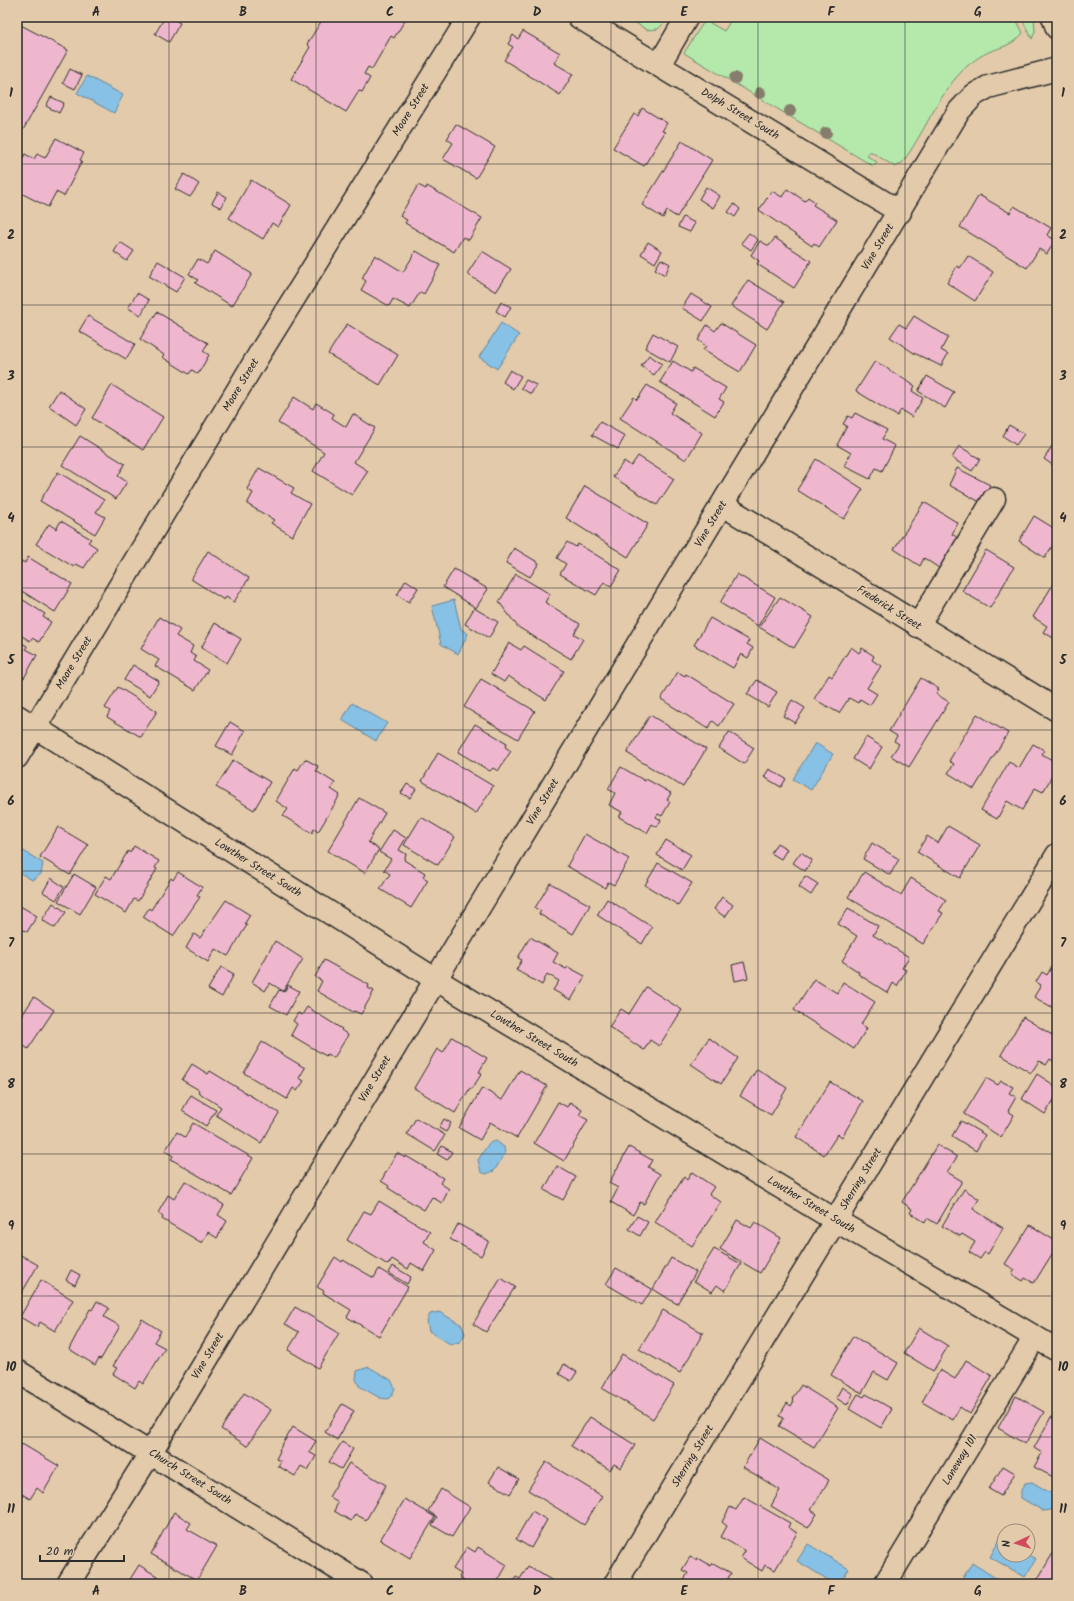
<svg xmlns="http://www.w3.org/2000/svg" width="1074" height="1601" font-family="Kalam,sans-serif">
<rect width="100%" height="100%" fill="#e3caab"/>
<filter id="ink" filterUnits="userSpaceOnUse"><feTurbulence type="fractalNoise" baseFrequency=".025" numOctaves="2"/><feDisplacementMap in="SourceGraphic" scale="8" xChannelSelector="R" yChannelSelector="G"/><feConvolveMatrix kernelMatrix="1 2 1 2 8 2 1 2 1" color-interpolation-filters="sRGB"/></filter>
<g filter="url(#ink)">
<path fill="#b4e9ab" stroke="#708a6b" d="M626 17H663L665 22 658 29 647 30Z
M733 17H1015L1023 33C1014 44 1003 47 991 51 981 55 970 63 963 70 937 96 924 134 902 163L895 167 870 151 867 156 877 162 873 166 684 53 705 20 724 31Z
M1021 17H1034L1035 31 1032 39Z"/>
<path fill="#87c1e6" stroke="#62859b" d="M87 76 123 95 114 113 77 93Z
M501 323 519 335 497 369 479 357Z
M454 600 461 629 468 634 458 654 441 644 432 606Z
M352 703 387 723 376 741 342 720Z
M815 743 833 754 811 790 793 779Z
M17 847 43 863 41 874 32 880 17 871Z
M496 1141 504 1147 505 1154 494 1171 486 1174 481 1172 478 1160 489 1143Z
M439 1312 462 1325 465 1334 460 1342 450 1344 429 1331 427 1321 430 1314Z
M369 1367 391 1380 395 1388 392 1395 388 1399 380 1398 359 1386 356 1379 357 1371Z
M1032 1482 1054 1495 1055 1504 1051 1510 1043 1511 1021 1498V1490L1025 1483Z
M1000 1539 1004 1541V1555H1028L1036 1559 1025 1577 990 1557Z
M808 1544 849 1569 839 1584H835L797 1561Z
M972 1563 1005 1584H965L961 1581Z"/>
<path fill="#efb7cd" stroke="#2b2b2b" d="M165 17H170L180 23 169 42 155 34Z
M328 17H407L394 38 391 36 372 69 368 67 364 74 370 78 362 92 359 91 346 112 291 79 310 47 307 44 322 20 325 22Z
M17 23 68 50 23 130 20 129 17 134Z
M523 31 560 53 554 63 573 74 560 95 504 60 513 47 508 44 513 35 518 39Z
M70 69 82 75 75 89 63 83Z
M51 97 64 103 59 113 46 106Z
M642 108 667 123 662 131 665 132 644 166 613 148 634 114 638 116Z
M456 124 495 147 476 178 443 159 453 143 447 139Z
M56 138 84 153 80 160 82 161 64 196 56 192 48 207 17 191V170L25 154 34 159 37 154 45 158Z
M682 141 712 160 677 217 667 211 663 218 642 205Z
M184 174 199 184 190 197 175 189Z
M251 180 291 205 278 227 272 223 263 239 229 218Z
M418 185 426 189 427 186 482 218 469 240 463 237 454 252 405 223 407 220 400 216Z
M706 187 720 196 713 208 699 199Z
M787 189 805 201 808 197 815 202 813 205 837 220 819 247 814 243 812 246 759 210 772 191 782 197Z
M218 192 227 197 221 208 212 203Z
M979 195 1010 213 1014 206 1051 228 1047 235 1055 240 1047 254 1039 249 1027 268 960 227Z
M734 204 740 209 735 217 728 212Z
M683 217 695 223 690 232 678 227Z
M749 233 758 240 751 250 741 243Z
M775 238 811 261 794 288 757 264 759 261 751 255 760 241 769 246Z
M120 242 134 251 127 261 114 252Z
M648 242 662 251 655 263 641 254Z
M215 251 252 274 232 306 195 283 198 280 189 274 198 259 207 264Z
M416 251 440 265 424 294 420 292 410 308 393 299 389 306 361 290 366 281 362 278 375 255 403 272Z
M482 251 511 269 496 292 467 274Z
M968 256 993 272 975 301 947 283 957 266 960 268Z
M661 259 670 264 665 275 655 269Z
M158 261 185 277 176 292 149 276Z
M748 280 784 302 767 329 731 306Z
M137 293 149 300 141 315 128 308Z
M691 294 712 307 703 321 682 308Z
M501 302 511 307 505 317 496 311Z
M157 312 208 343 203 351 209 355 198 374 192 370 189 374 162 357 164 355 140 339Z
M88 316 135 344 126 359 79 331Z
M914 316 948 337 941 350 948 354 941 366 914 353 890 337 899 324 906 328Z
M721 323 756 345 740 372 703 350 706 346 698 340 707 325 715 331Z
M347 324 398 355 380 385 328 354Z
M653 333 678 347 670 362 645 348Z
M649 355 662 364 654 375 641 366Z
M673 361 691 372 693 368 726 388 719 399 724 402 715 416 660 382Z
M875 361 915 386 912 391 923 398 912 417 901 410 897 416 856 391Z
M510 370 521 376 513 389 503 382Z
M927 376 954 392 945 408 918 391Z
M526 380 536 385 531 394 521 388Z
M112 385 163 417 143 450 92 418Z
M647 385 676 403 670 413 702 433 686 460 620 418 634 397 637 400Z
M59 390 86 409 76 425 49 406Z
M294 397 313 409 316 403 334 414 332 418 346 427 353 414 375 428 354 462 368 471 352 495 313 471 324 452 278 423Z
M855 413 887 430 882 439 895 446 882 471 876 468 870 479 844 466 851 453 837 445 847 426 843 424 848 416 852 418Z
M600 422 625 436 618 449 592 435Z
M1009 425 1024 434 1016 445 1003 436Z
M80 436 125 464 118 476 127 482 116 499 62 465Z
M1057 438V468L1044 459Z
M959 446 980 459 972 471 952 458Z
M638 456 674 479 657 505 613 477 624 461 631 466Z
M816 459 863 489 844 519 797 490Z
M259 468 294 488 291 493 310 504 292 536 271 523 274 520 247 504 253 493 247 489Z
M957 468 990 485 980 502 949 485Z
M58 472 104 500 96 512 105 517 95 534 40 501Z
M585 486 648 524 628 557 566 518Z
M924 502 958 523 952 534 961 540 942 570 924 558 920 566 894 549Z
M1034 516 1057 530V538L1045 558 1019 541Z
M61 521 91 539 88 542 97 548 84 568 76 564 74 567 36 544 49 524 56 529Z
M567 542 576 547 578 544 621 570 611 586 604 582 596 595 560 574 566 564 557 558Z
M514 548 539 563 530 577 506 563Z
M986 550 1014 567 990 608 962 591Z
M208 551 249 578 234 602 226 597 224 600 191 579Z
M28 557 72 584 55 612 17 588V569L22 561 25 563Z
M454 569 488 589 476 608 443 587Z
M516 574 550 594 545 602 580 624 574 634 583 639 571 659 518 627 499 602Z
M737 574 775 597 758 626 720 603Z
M1057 578V640L1043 632 1047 626 1033 617Z
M406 580 418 588 409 602 397 595Z
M17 596 45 614 43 617 51 622 39 642 32 638 30 641 17 633Z
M780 597 813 617 794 648 759 627Z
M474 608 498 622 489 638 465 624Z
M159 617 180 630 176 636 193 646 190 653 196 657 194 661 208 670 195 690 155 666 159 660 141 649Z
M710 618 749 640 747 644 753 648 748 658 741 654 733 668 694 645Z
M215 623 241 639 227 663 201 648Z
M17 640 27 646 26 649 37 655 24 678 17 674Z
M509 643 521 650 524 646 564 671 546 700 508 676 504 682 491 674Z
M851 647 859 653 862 648 874 656 872 660 881 666 867 688 877 694 870 705 860 699 858 703 849 698 839 713 814 699 829 675 832 677Z
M133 665 159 681 150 696 124 680Z
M678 672 685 676 686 674 734 704 719 726 713 721 708 729 661 699Z
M921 678 939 689 936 694 949 702 909 767 891 756 899 744 894 741 897 736 889 731Z
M481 679 535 711 518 739 464 707Z
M757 680 777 692 768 707 747 694Z
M118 687 157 711 141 737 107 717 110 711 105 708Z
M792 700 805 708 795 723 783 716Z
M977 714 1008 733 974 789 948 773 954 764 949 761Z
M650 715 706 749 683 787 627 753Z
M230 722 245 731 232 755 216 746Z
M475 724 507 743 505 747 511 751 498 771 493 768 490 771 458 752Z
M729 732 754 748 744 764 719 748Z
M866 737 882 747 869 769 853 759Z
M1033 744 1044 750 1042 754 1057 763V767L1043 792 1035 788 1022 810 1007 801 997 819 981 810 1009 762 1019 768Z
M438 753 493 786 476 814 422 781Z
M305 759 318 766 316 771 335 783 331 789 340 795 318 832 314 829 312 833 283 816 288 809 276 801 295 768 298 770Z
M233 760 270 782 254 810 216 787Z
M621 767 645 781 646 779 671 793 667 800 670 802 662 816 658 814 656 817 661 820 657 827 652 824 647 833 619 817 622 812 609 805 615 793 608 789Z
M769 769 786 779 781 787 764 777Z
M407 784 416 789 410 798 401 793Z
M359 798 385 813 368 842 379 849 365 873 328 851Z
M421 817 455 837 438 865 404 845Z
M948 826 980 845 960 878 917 852 927 836 938 843Z
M58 827 88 845 70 875 40 857Z
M393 830 406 838 399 850 406 854 404 860 425 873 423 877 428 880 411 908 380 889 390 874 384 870 391 859 379 852Z
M585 834 629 859 614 885 608 882 605 888 567 866Z
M666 840 691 855 682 870 657 855Z
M777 843 787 849 781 859 771 853Z
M872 843 899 859 890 875 863 859Z
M134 846 159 861 155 868 157 869 138 901 134 899 126 913 95 894 106 876 111 879 128 851 130 853Z
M801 852 812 860 805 871 793 863Z
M658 863 692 883 678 905 645 885Z
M178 872 202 887 197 895 200 897 173 936 143 917 149 908 151 910 171 878 173 880Z
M864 872 901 895 911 878 946 900 939 911 943 913 923 944 848 897Z
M74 874 96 887 80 914 58 901Z
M805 876 818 884 811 895 799 887Z
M51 878 64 887 56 900 43 892Z
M550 883 590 905 573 934 539 914 541 911 535 908Z
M722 897 733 905 725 917 714 909Z
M607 899 652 927 642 944 597 915Z
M226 900 250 915 245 923 247 925 228 956 215 949 208 962 186 948 194 934 200 938Z
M53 903 66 912 55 928 42 920Z
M17 904 37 916 27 932 17 926Z
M848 908 878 926 873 935 909 957 902 968 906 970 897 986 893 983 888 993 858 974 859 972 842 961 857 936 838 924Z
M530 937 558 953 553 962 566 969 568 967 585 976 571 1000 553 990 559 981 547 974 542 985 516 970 522 960 518 958Z
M275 941 303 959 283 991 270 983 265 991 252 982Z
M324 960 369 985 368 988 374 991 361 1014 354 1011 353 1012 317 991 322 981 315 977Z
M744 962 748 978 735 981 732 965Z
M1052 966 1057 969V1010L1034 997 1041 985 1036 982 1042 972 1047 975Z
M221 967 234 974 222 997 208 989Z
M814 979 837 993 843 982 875 1002 861 1024 867 1028 854 1049 794 1010Z
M288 985 299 991 286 1015 270 1006 279 990 284 992Z
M646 987 682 1010 659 1046 650 1040 644 1050 609 1027 621 1009 629 1014Z
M34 997 54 1010 28 1049 17 1041V1023Z
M307 1007 342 1029 341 1030 348 1035 334 1058 327 1054 326 1056 291 1035 297 1024 293 1021 298 1013 302 1015Z
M1023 1017 1057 1038V1058L1055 1062 1050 1059 1046 1065 1039 1061 1031 1073 1001 1055Z
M452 1037 487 1058 479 1072 482 1073 472 1089 470 1088 455 1113 414 1088 437 1049 443 1053Z
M709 1038 738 1058 721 1084 691 1064Z
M262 1042 305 1068 299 1078 304 1081 297 1091 293 1088 287 1099 244 1073Z
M192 1064 208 1074 210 1071 279 1113 261 1143 216 1115 221 1107 198 1092 199 1090 182 1080Z
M757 1069 787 1088 771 1115 740 1096Z
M520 1070 547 1086 517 1138 490 1122 480 1140 459 1128 482 1088 502 1100Z
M1037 1074 1057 1087V1095L1045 1114 1022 1099Z
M986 1078 998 1085 1001 1081 1013 1087 1009 1093 1016 1097 1008 1111 1014 1115 1001 1137 964 1114Z
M830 1082 863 1101 842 1137 838 1134 824 1155 796 1137Z
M191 1095 216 1110 206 1126 182 1111Z
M558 1102 567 1107 570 1102 582 1110 579 1115 588 1120 564 1161 534 1143Z
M416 1118 445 1135 435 1151 407 1134Z
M444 1119 451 1123 446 1132 439 1128Z
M961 1121 985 1135 976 1151 952 1136Z
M193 1123 253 1158 231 1195 171 1159 173 1156 165 1151 177 1132 185 1137Z
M937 1145 957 1157 947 1172 962 1181 937 1224 927 1218 925 1222 910 1213 912 1209 902 1202Z
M442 1146 452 1152 447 1160 437 1154Z
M629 1147 652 1160 648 1167 660 1174 644 1204 640 1202 633 1215 611 1202 618 1188 609 1183Z
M397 1153 405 1158 406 1156 443 1178 440 1183 449 1189 442 1203 432 1197 424 1210 388 1188 389 1186 381 1181Z
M557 1166 576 1177 563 1200 544 1190Z
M692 1172 714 1187 709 1194 721 1202 692 1246 655 1222 684 1177 687 1180Z
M185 1181 224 1205 218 1215 227 1221 217 1238 208 1232 202 1243 162 1219 163 1217 158 1213 168 1195 174 1199Z
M964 1189 979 1199 973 1209 1003 1228 988 1254 985 1252 980 1259 969 1252 975 1242 962 1234 960 1236 942 1226Z
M379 1201 430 1232 424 1242 436 1250 424 1271 411 1263 408 1269 392 1259 388 1265 347 1240 364 1211 371 1214Z
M637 1216 648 1222 640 1236 629 1229Z
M737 1220 751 1228 755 1222 781 1238 760 1273 720 1249Z
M458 1224 489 1241 481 1256 450 1239Z
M1030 1225 1057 1242V1246L1034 1283 1025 1278 1023 1281 1012 1274 1015 1270 1005 1264Z
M714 1249 741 1264 725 1291 717 1285 712 1292 694 1281Z
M17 1253 38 1265 17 1301Z
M335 1257 342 1262 343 1260 374 1278 379 1269 408 1287 379 1336 347 1317 351 1310 323 1293 324 1291 317 1287Z
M671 1258 696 1272 677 1304 653 1289Z
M393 1266 411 1277 407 1284 389 1273Z
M616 1268 652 1289 642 1305 606 1284Z
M71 1270 80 1275 75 1285 66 1280Z
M501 1278 515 1287 486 1332 473 1324Z
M41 1280 73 1300 55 1331 40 1322 37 1327 20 1317Z
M97 1301 109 1308 104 1317 120 1326 101 1359 99 1358 95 1365 69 1349 90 1309 92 1310Z
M295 1307 339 1333 318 1368 288 1350 299 1332 285 1324Z
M663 1310 703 1333 680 1373 639 1349Z
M142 1319 161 1331 154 1342 165 1348 143 1384 139 1381 135 1388 113 1374 117 1368 113 1366Z
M919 1328 948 1346 933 1371 904 1353Z
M853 1336 898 1363 888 1380 874 1372 862 1393 831 1375Z
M622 1354 674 1385 653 1419 602 1388Z
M966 1360 992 1376 970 1414 960 1407 953 1420 922 1402 940 1370 955 1379Z
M564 1364 577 1372 571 1381 559 1374Z
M801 1385 838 1408 814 1447 779 1426 784 1418 779 1416 787 1403 791 1406 794 1401 792 1399Z
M842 1387 853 1394 847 1405 836 1398Z
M244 1393 271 1410 247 1446 221 1429Z
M858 1394 864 1397 866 1394 892 1409 881 1428 849 1409Z
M1016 1396 1044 1412 1025 1444 998 1428Z
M342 1404 354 1411 337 1440 325 1432Z
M590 1417 635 1445 621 1468 614 1464 610 1470 571 1446Z
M1051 1417 1057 1420V1479L1034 1467 1042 1453 1034 1448Z
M293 1427 316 1441 309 1452 316 1456 308 1470 301 1466 295 1476 278 1466 281 1461 276 1459 280 1451 279 1450Z
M760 1438 829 1480 811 1510 817 1514 808 1528 771 1506 780 1490 743 1467Z
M342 1442 353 1449 341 1469 329 1462Z
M22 1444 59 1466 43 1493 37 1488 30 1499 17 1491V1452Z
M546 1462 602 1496 584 1525 528 1490Z
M349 1463 386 1485 366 1520 355 1514 351 1521 334 1511 338 1503 329 1497Z
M1003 1466 1015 1473 1001 1496 989 1489Z
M498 1467 519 1479 510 1494 489 1482Z
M441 1489 470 1507 452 1537 432 1525 437 1517 428 1511Z
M744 1497 790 1523 788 1527 797 1533 775 1570 765 1565 762 1571 741 1558 745 1551 721 1537 727 1526 722 1522 730 1507 736 1510Z
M405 1499 435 1517 410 1558 380 1540Z
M532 1511 547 1520 531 1548 516 1539Z
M174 1512 191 1523 187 1529 217 1546 197 1580 151 1554Z
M1057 1546V1584H1035Z
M467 1547 475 1552 478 1547 507 1565 496 1584H468L459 1577 461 1574 453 1569Z
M690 1557 696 1560 697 1558 711 1566 713 1563 731 1573 725 1584H682L688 1573 682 1570Z
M139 1565 170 1584H127Z
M528 1566 558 1584H511L516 1577 520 1579Z"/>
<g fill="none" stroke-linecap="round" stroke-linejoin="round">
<g stroke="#2b2b2b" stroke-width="25">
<path id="minor" d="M579 17 900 212
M1053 17 1057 28
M659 65 687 17
M723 505 1057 710
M918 626 994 499
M17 716 435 979 835 1220 1057 1350
M17 757 260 353 469 17
M17 1371 362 1584
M68 1584 151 1452 959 111 974 95 988 87 1057 69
M615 1584 1057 855
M885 1584 1035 1337"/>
</g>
<use href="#minor" stroke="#e3caab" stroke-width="22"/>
</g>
<g fill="#867d6c">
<circle cx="735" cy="78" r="6"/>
<circle cx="760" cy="93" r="6"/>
<circle cx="790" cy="111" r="6"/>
<circle cx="826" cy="133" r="6"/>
</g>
</g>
<path fill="none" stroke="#2b2b2b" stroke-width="1" stroke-opacity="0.55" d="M169 17V1584M316 17V1584M463 17V1584M611 17V1584M758 17V1584M905 17V1584M17 164H1057M17 305H1057M17 447H1057M17 588H1057M17 730H1057M17 871H1057M17 1013H1057M17 1154H1057M17 1296H1057M17 1437H1057"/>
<g text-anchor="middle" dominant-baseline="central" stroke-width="3" stroke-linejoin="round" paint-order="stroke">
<g font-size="11" fill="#2b2b2b" stroke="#e3caab">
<text transform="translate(411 110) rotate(-58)">Moore Street</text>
<text transform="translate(740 114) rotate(31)">Dolph Street South</text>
<text transform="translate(878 247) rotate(-59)">Vine Street</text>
<text transform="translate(241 385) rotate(-59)">Moore Street</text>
<text transform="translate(711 524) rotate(-59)">Vine Street</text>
<text transform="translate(889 608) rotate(32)">Frederick Street</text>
<text transform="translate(74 663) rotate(-59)">Moore Street</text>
<text transform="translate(543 802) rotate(-59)">Vine Street</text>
<text transform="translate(258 868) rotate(32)">Lowther Street South</text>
<text transform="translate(534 1039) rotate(31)">Lowther Street South</text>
<text transform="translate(375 1079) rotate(-59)">Vine Street</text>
<text transform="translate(861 1179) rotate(-59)">Sherring Street</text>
<text transform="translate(811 1205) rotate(31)">Lowther Street South</text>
<text transform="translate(208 1356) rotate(-59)">Vine Street</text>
<text transform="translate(693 1456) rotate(-59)">Sherring Street</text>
<text transform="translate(960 1460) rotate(-59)">Laneway 101</text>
<text transform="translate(190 1477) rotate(32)">Church Street South</text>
</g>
</g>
<rect width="1074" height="1601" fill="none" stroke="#e3caab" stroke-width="44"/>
<g transform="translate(1016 1543) rotate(266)"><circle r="19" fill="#e3caab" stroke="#998a78"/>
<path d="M0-3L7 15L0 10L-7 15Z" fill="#d1495b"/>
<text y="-6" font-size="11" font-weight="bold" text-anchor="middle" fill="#2b2b2b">N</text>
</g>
<path d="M40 1555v6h84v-6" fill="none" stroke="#2b2b2b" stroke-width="2"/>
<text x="46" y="1555" font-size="12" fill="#2b2b2b" stroke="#e3caab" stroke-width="3" paint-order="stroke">20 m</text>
<rect x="22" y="22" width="1030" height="1557" fill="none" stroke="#2b2b2b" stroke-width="1.5"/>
<g font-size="13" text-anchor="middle" font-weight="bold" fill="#2b2b2b">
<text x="96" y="16">A</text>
<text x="243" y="16">B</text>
<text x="390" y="16">C</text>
<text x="537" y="16">D</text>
<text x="684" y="16">E</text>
<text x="831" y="16">F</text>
<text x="978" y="16">G</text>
<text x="11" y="97">1</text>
<text x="1063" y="97">1</text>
<text x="11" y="239">2</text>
<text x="1063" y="239">2</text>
<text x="11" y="380">3</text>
<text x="1063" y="380">3</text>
<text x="11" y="522">4</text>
<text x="1063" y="522">4</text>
<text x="11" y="664">5</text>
<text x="1063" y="664">5</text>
<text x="11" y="805">6</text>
<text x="1063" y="805">6</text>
<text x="11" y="947">7</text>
<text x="1063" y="947">7</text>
<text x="11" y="1088">8</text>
<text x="1063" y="1088">8</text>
<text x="11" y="1230">9</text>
<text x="1063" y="1230">9</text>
<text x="11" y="1371">10</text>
<text x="1063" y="1371">10</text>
<text x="11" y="1513">11</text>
<text x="1063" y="1513">11</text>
<text x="96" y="1595">A</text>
<text x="243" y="1595">B</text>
<text x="390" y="1595">C</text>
<text x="537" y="1595">D</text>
<text x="684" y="1595">E</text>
<text x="831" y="1595">F</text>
<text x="978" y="1595">G</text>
</g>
</svg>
